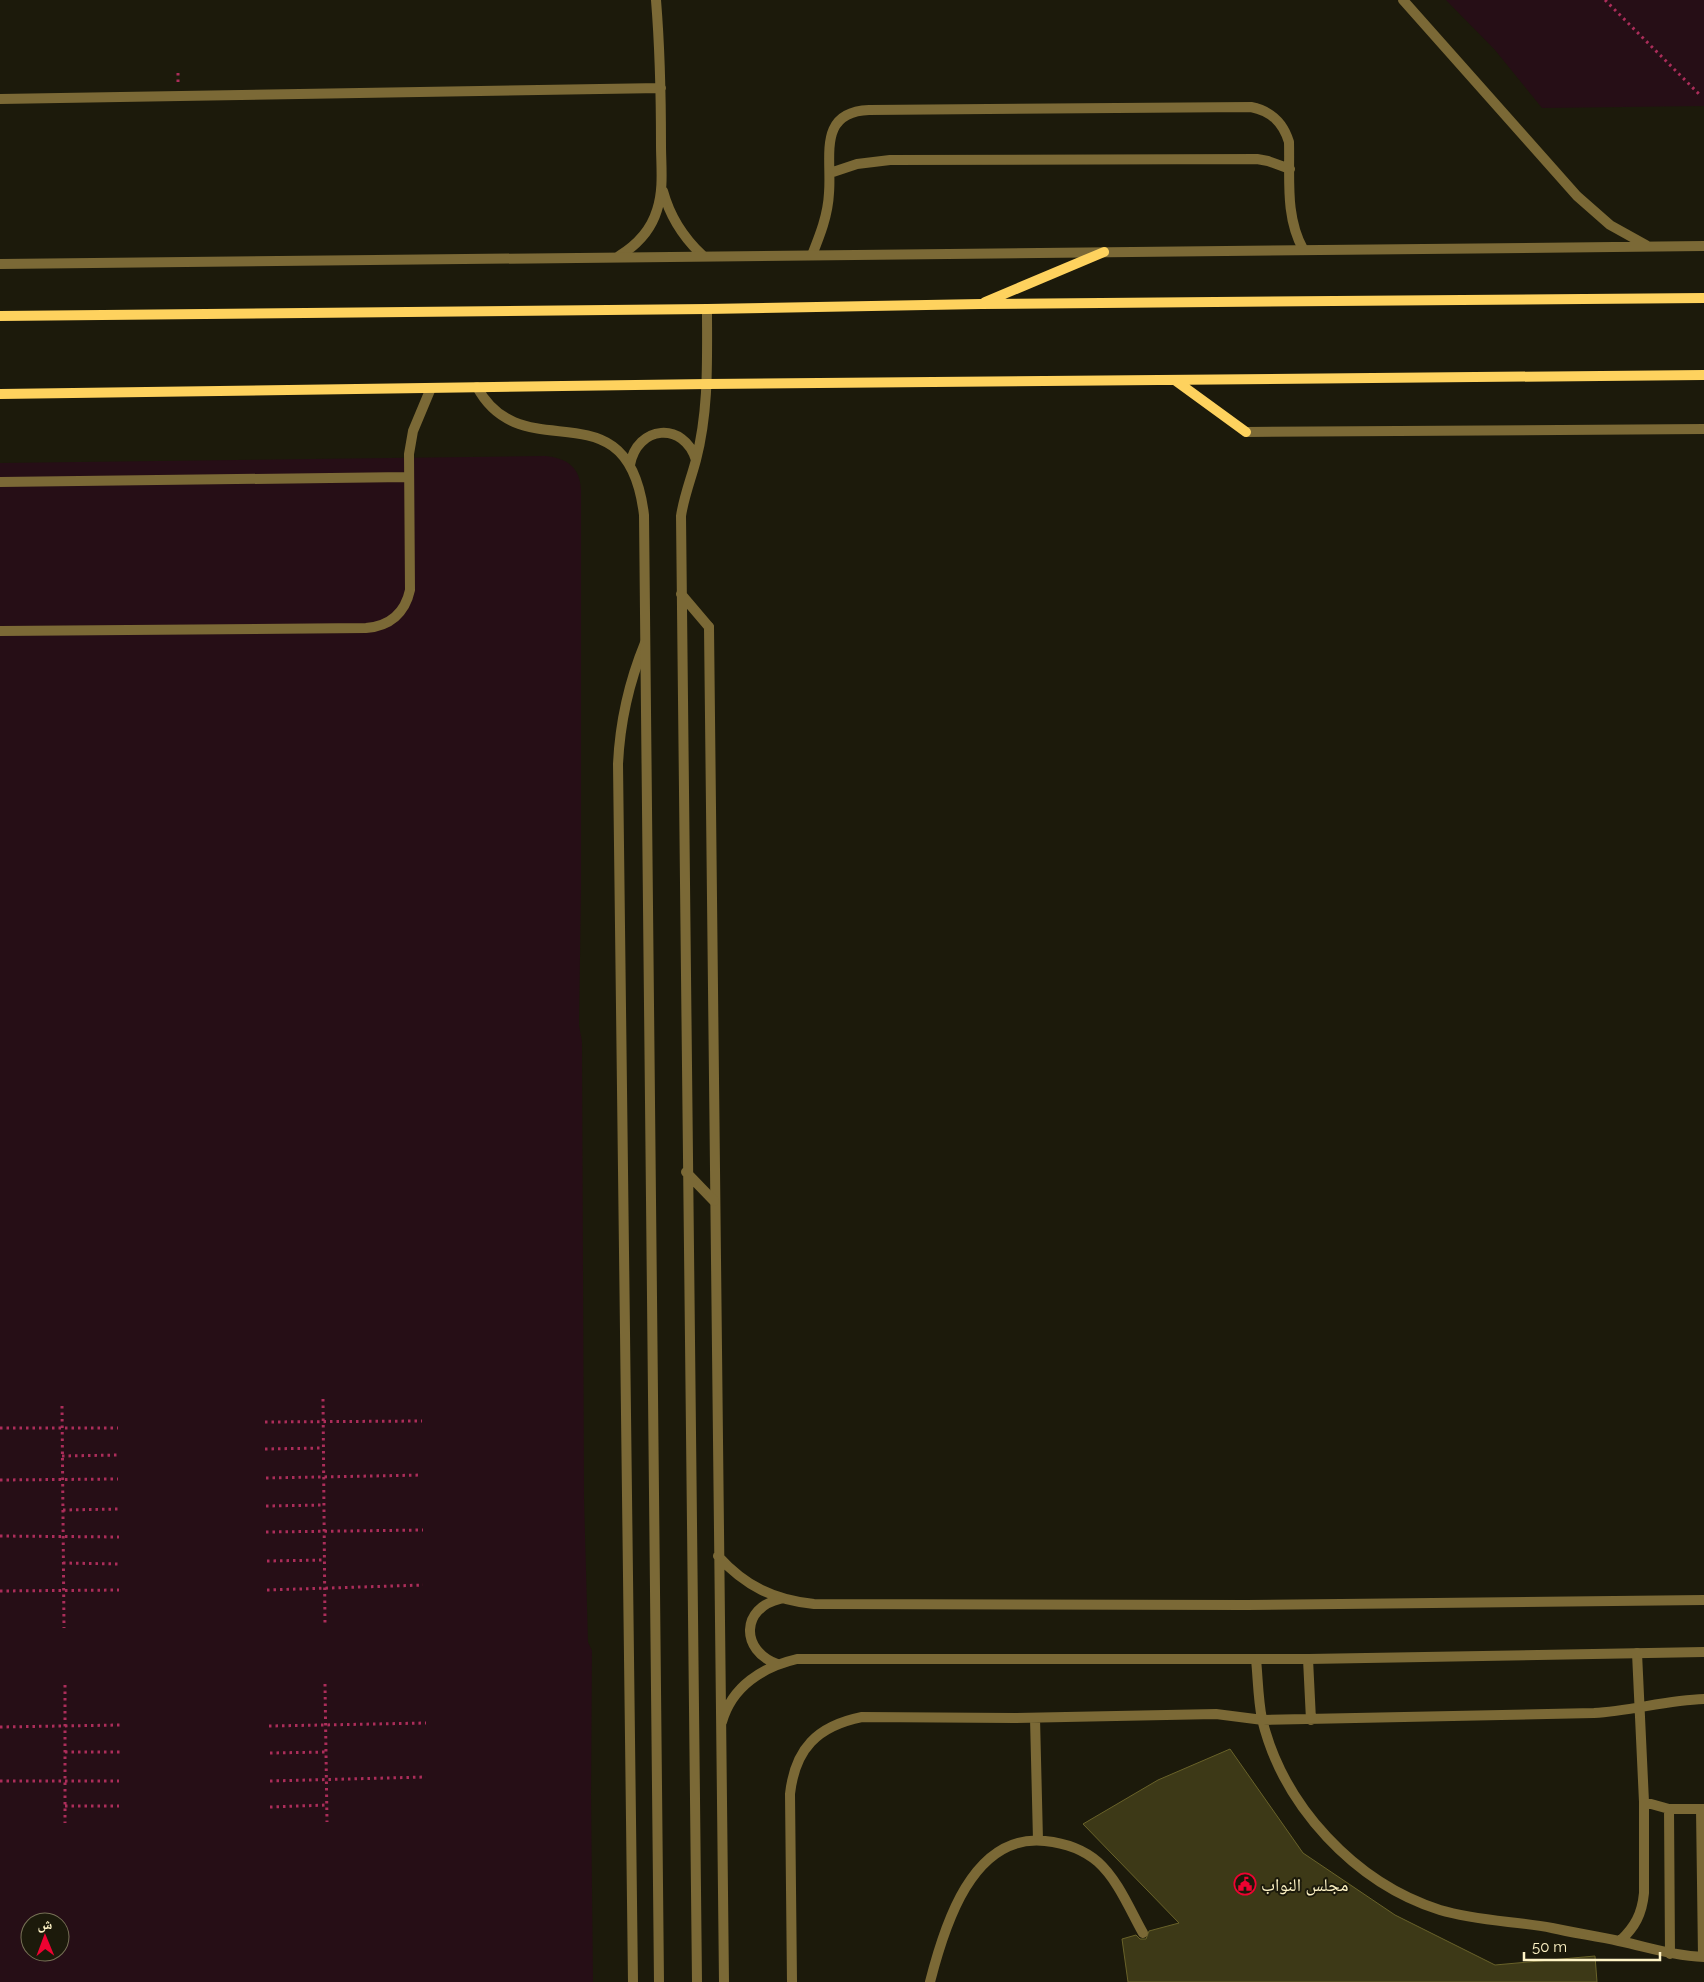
<svg xmlns="http://www.w3.org/2000/svg" width="1704" height="1982" font-family="Raleway,'Noto Naskh Arabic',sans-serif">
<rect width="100%" height="100%" fill="#1c1a0b"/>
<path fill="#260e16" fill-rule="evenodd" d="M1446 0H1704V106L1542 108 1495 50Z
M545 456C567 458 580 467 581 490V890L579 1025 582 1042 584 1499 588 1642 592 1651 591 1795 593 1982H0V463ZM30 1922H60V1952H30Z"/>
<path fill="#3d3917" stroke="#696229" d="M1230 1749 1303 1853 1395 1915 1495 1965 1595 1956 1597 1982H1128L1122 1939 1136 1935 1140 1939H1146L1149 1931 1179 1923 1083 1824 1158 1780Z"/>
<g fill="none" stroke-linecap="round" stroke-linejoin="round">
<path stroke="#ac2d5a" stroke-width="3" stroke-dasharray="2.5 4" stroke-linecap="butt" d="M1605 0 1701 96
M178 73V84
M323 1399 325 1625
M62 1406 64 1628
M265 1422 422 1421
M0 1428H118
M265 1449 323 1448
M62 1456 118 1455
M266 1478 422 1475
M0 1480 118 1479
M266 1506 324 1505
M63 1510 119 1509
M266 1532 423 1530
M0 1536 119 1537
M267 1561 324 1560
M63 1563 119 1564
M267 1590 423 1585
M0 1591 119 1590
M325 1684 327 1822
M65 1685V1823
M269 1726 426 1723
M0 1727 120 1725
M65 1752H120
M270 1753 326 1752
M0 1781H119
M270 1781 426 1777
M65 1806H119
M270 1807 327 1805"/>
<path stroke="#7b6936" stroke-width="10" d="M0 99 661 88
M830 173 857 164 890 160 1257 159 1268 161 1290 169
M663 191C670 217 683 237 702 255
M812 255C820 235 828 215 829 193 832 157 817 112 869 110L1251 107C1271 111 1283 122 1289 142 1290 179 1285 216 1303 249
M619 256C637 245 651 230 657 210 664 189 661 166 661 145 661 96 660 49 656 0
M0 482 407 477
M0 631 366 628C390 626 405 613 410 590L409 454 413 431 431 388
M1256 1659C1258 1679 1258 1699 1262 1719 1283 1806 1355 1883 1440 1910 1477 1921 1515 1921 1552 1928 1574 1933 1597 1936 1619 1941 1648 1947 1674 1956 1704 1957
M1308 1659 1311 1720
M1035 1718 1038 1840
M1644 1802 1669 1809H1704
M1669 1809 1670 1954
M1701 1809 1703 1957
M1620 1941C1635 1927 1642 1914 1644 1893V1802L1637 1653
M792 1982 790 1794C795 1749 817 1726 862 1717L1015 1718 1216 1714 1263 1720 1594 1713C1631 1711 1667 1700 1704 1699
M930 1982C944 1927 972 1833 1045 1841 1065 1843 1083 1849 1098 1862 1118 1880 1130 1910 1143 1933"/>
<path stroke="#7b6936" stroke-width="10" d="M1403 0 1577 196 1610 225 1646 245
M0 264 1704 246
M1246 432 1704 429
M709 627 724 1982
M718 1556C745 1586 774 1600 814 1604L1247 1605 1704 1600
M777 1664C740 1650 741 1608 780 1599
M722 1722C732 1686 763 1667 797 1659H1308L1704 1652
M633 1982 618 764C620 721 629 682 645 643"/>
<path stroke="#7b6936" stroke-width="10" d="M477 387C523 473 628 380 644 515L659 1982
M630 465C637 425 684 421 696 460
M681 594 709 627
M686 1172 714 1201
M697 1982 681 516C684 496 691 479 696 460 709 410 707 360 707 309"/>
<path stroke="#fed25e" stroke-width="10" d="M985 302 1104 252
M0 316 707 309 981 304 1704 298
M1176 381 1246 432
M0 394 708 384 1704 375"/>
</g>
<defs>
<g id="civic-ring" transform="scale(1.125)"><circle r="9.5" fill="#1c1a0b" stroke="#ef0231" stroke-width="1.5"/><path d="M-.6-6.5H3V-4.5H.6V-3L4-1V1h2V6H-6V1h2V-1L-.6-3ZM-1.2 2.5V6h2.4V2.5Z" fill="#ef0231"/></g>
</defs>
<g fill-rule="evenodd">
<use href="#civic-ring" x="1245" y="1884"/>
</g>
<g text-anchor="middle" dominant-baseline="central" stroke-width="4" stroke-linejoin="round" paint-order="stroke">
<g font-size="18" fill="#fff4c6" stroke="#1c1a0b" text-anchor="start">
<text x="1261" y="1884">مجلس النواب</text>
</g>
</g>
<g transform="translate(45 1937) rotate(359)"><circle r="24" fill="#1c1a0b" stroke="#777156"/>
<path d="M0-4L9 19L0 12L-9 19Z" fill="#ef0231"/>
<text y="-8" font-size="14" font-weight="bold" text-anchor="middle" fill="#fff4c6">ش</text>
</g>
<path d="M1524 1952v8h136v-8" fill="none" stroke="#fff4c6" stroke-width="2.5"/>
<text x="1532" y="1952" font-size="15" fill="#fff4c6" stroke="#1c1a0b" stroke-width="4" paint-order="stroke">50 m</text>
</svg>
